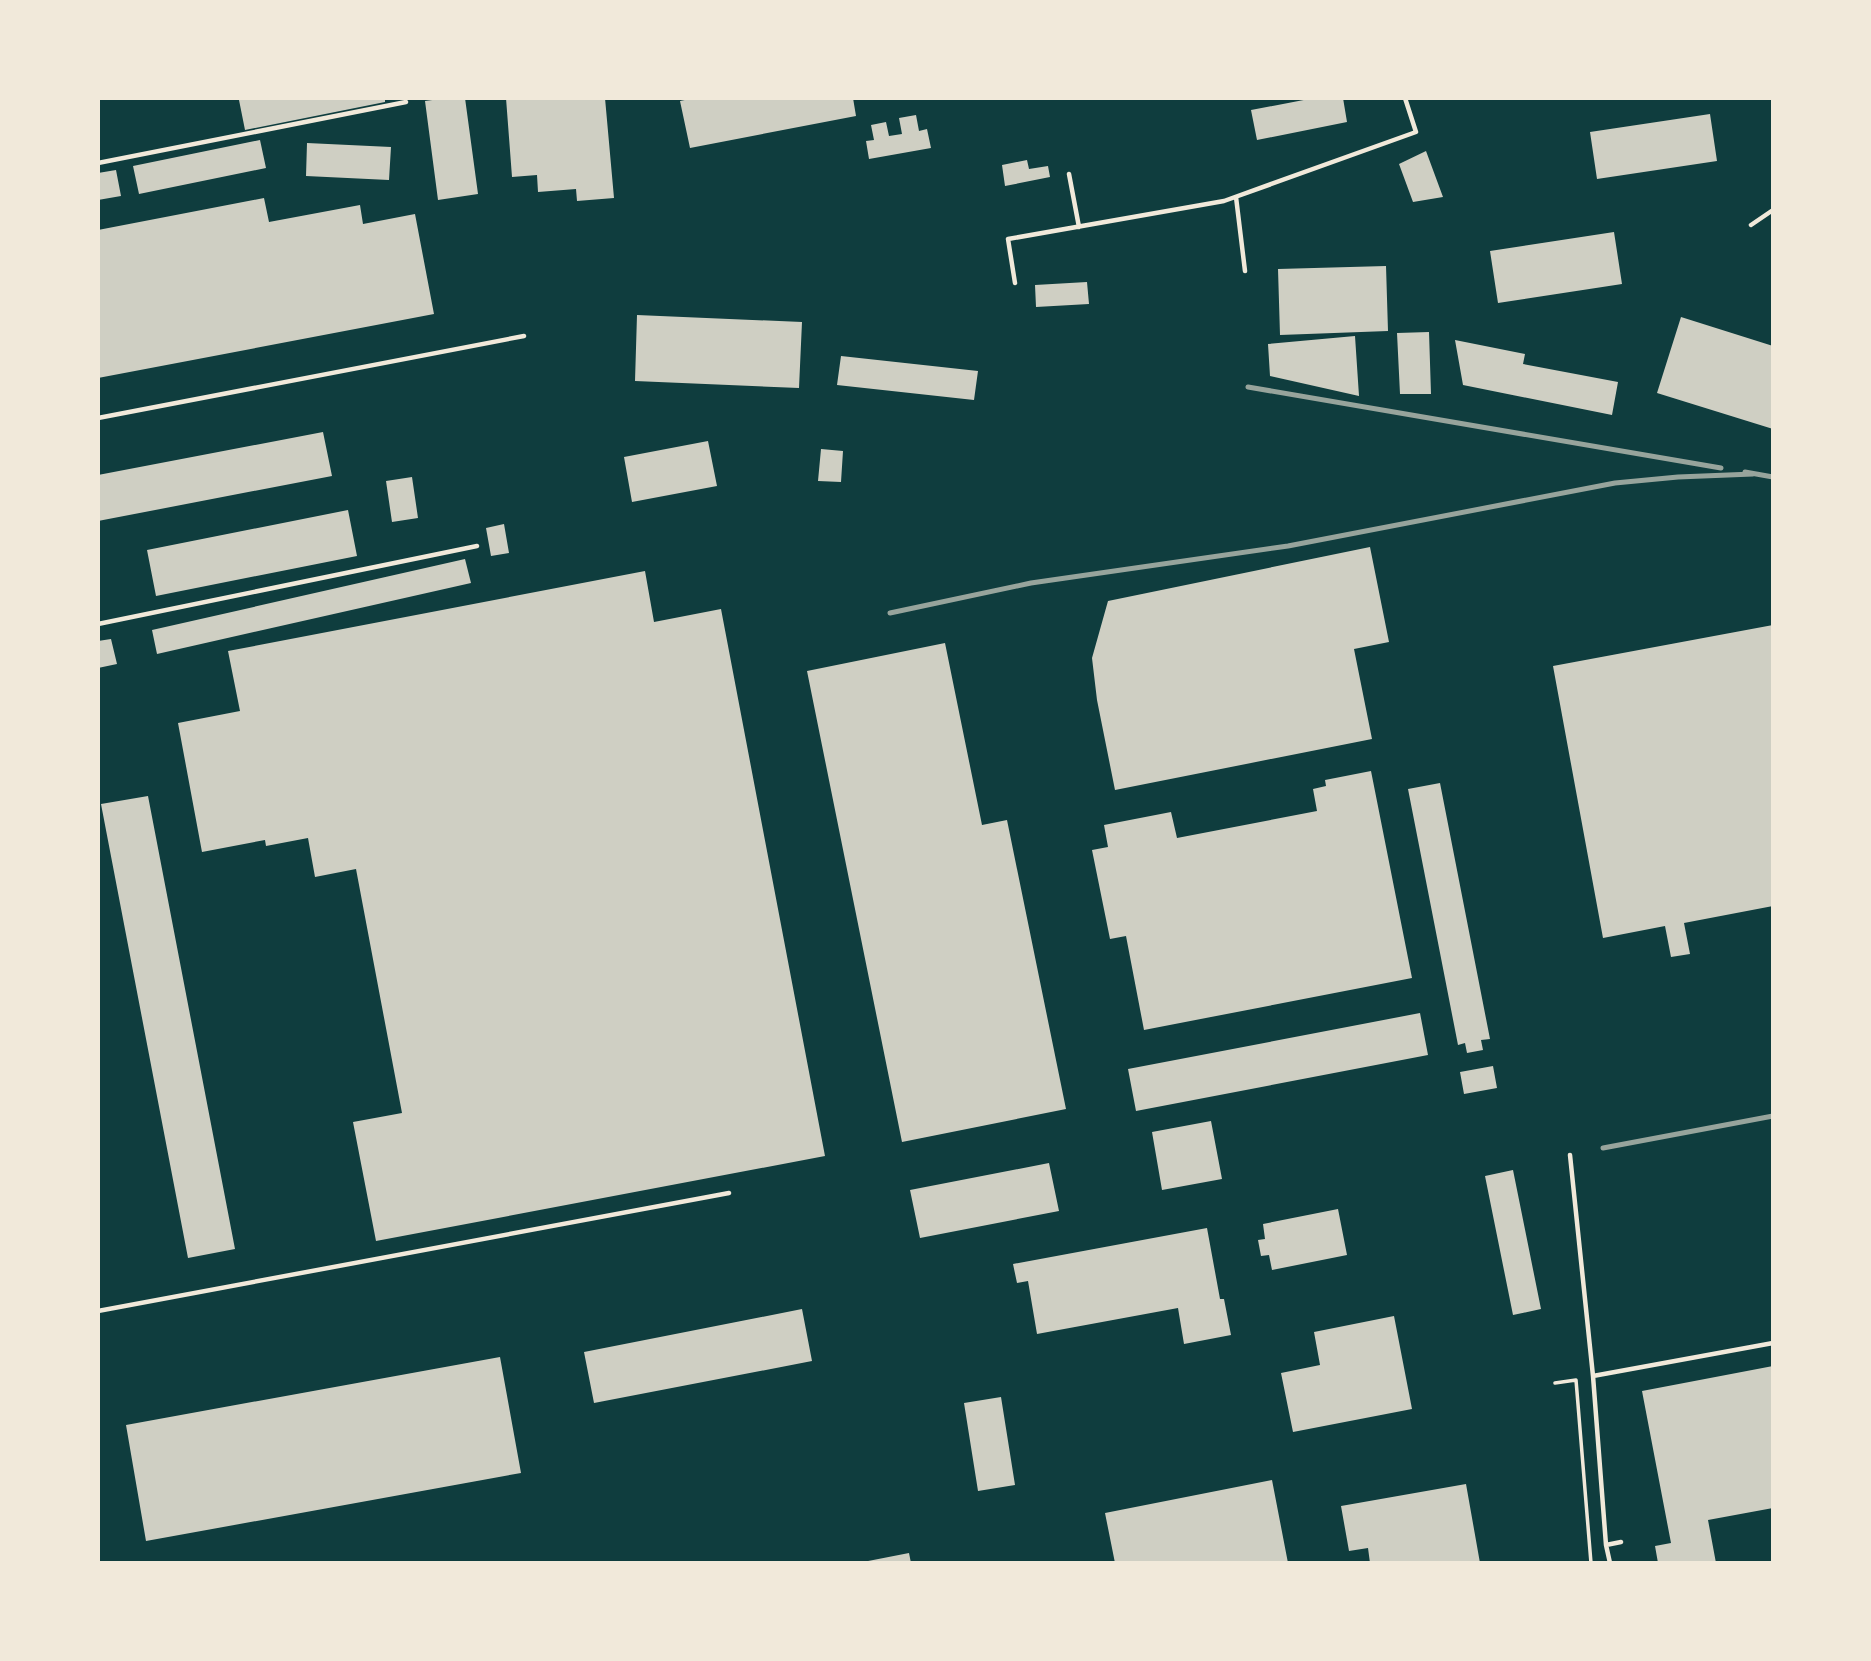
<svg xmlns="http://www.w3.org/2000/svg" width="1871" height="1661" font-family="'IBM Plex Sans',sans-serif">
<rect width="100%" height="100%" fill="#0f3d3e"/>
<path fill="#cfcfc3" d="M251 98H385V102L245 130 239 100Z
M447 98H465L478 194 438 200 425 101Z
M506 98H605L614 198 577 201 576 189 538 192 537 175 512 177Z
M694 98H853L856 116 690 148 680 101Z
M1314 98H1343L1347 122 1257 140 1251 110Z
M1710 114 1717 161 1597 179 1590 132Z
M916 115 919 131 927 129 931 148 869 159 866 141 874 140 871 125 886 122 889 136 902 134 899 118Z
M260 140 266 168 139 194 133 166Z
M307 143 391 147 389 180 306 176Z
M1426 151 1443 197 1413 202 1399 164Z
M1027 160 1029 169 1048 166 1050 177 1005 186 1002 165Z
M116 170 121 196 98 200V173Z
M264 198 269 222 360 205 363 224 415 214 434 314 98 378V230Z
M1614 232 1622 284 1498 303 1490 251Z
M1386 266 1388 331 1280 335 1278 269Z
M1087 282 1089 304 1036 307 1035 285Z
M637 315 802 322 799 388 635 381Z
M1681 317 1773 346V429L1657 393Z
M1429 332 1431 394H1400L1397 333Z
M1355 336 1359 396 1270 376 1268 344Z
M1455 340 1525 354 1523 364 1618 382 1612 415 1463 385Z
M841 356 978 371 974 400 837 385Z
M323 432 332 476 98 521V475Z
M708 441 717 486 632 502 624 457Z
M821 449 843 451 841 482 818 481Z
M412 477 418 518 392 522 386 481Z
M348 510 357 556 156 596 147 550Z
M504 524 509 553 491 556 486 528Z
M1370 547 1389 642 1354 649 1372 739 1115 790 1097 700 1092 658 1108 601Z
M465 559 471 583 157 654 152 630Z
M645 571 654 622 721 609 825 1156 376 1241 353 1122 402 1113 356 869 315 877 308 838 266 846 265 840 202 852 178 723 240 711 228 651Z
M1773 625V906L1684 923 1690 954 1671 957 1665 926 1603 938 1553 666Z
M111 639 117 664 98 668V641Z
M945 643 982 825 1007 820 1066 1109 902 1142 807 671Z
M1371 771 1412 978 1144 1030 1126 936 1110 939 1092 850 1108 847 1104 825 1171 812 1177 838 1317 811 1313 789 1326 786 1325 780Z
M1440 783 1490 1039 1481 1040 1483 1050 1467 1053 1465 1043 1458 1045 1408 789Z
M148 796 235 1249 188 1258 101 804Z
M1420 1013 1428 1055 1136 1111 1128 1069Z
M1493 1066 1497 1088 1464 1094 1460 1072Z
M1211 1121 1222 1179 1162 1190 1152 1132Z
M1049 1163 1059 1211 920 1238 910 1190Z
M1513 1170 1541 1309 1513 1315 1485 1176Z
M1338 1209 1347 1255 1272 1270 1269 1255 1261 1256 1258 1240 1265 1239 1263 1224Z
M1207 1228 1220 1299H1224L1231 1335 1184 1344 1178 1308 1037 1334 1028 1281 1017 1283 1013 1264Z
M802 1309 812 1361 594 1403 584 1352Z
M1394 1316 1412 1409 1293 1432 1281 1373 1320 1365 1314 1332Z
M500 1357 521 1473 146 1541 126 1425Z
M1773 1366V1508L1708 1520 1716 1563H1658L1655 1546 1671 1543 1642 1391Z
M1001 1397 1015 1485 978 1491 964 1403Z
M1272 1480 1288 1563H1115L1105 1513Z
M1466 1484 1480 1563H1370L1368 1548 1349 1551 1341 1506Z
M909 1553 911 1563H863V1562Z"/>
<g fill="none" stroke-linecap="round" stroke-linejoin="round">
<path stroke="#f1e9da" stroke-width="3.5" d="M1555 1383 1576 1380 1591 1563"/>
<path stroke="#f1e9da" stroke-width="4.5" d="M98 163 406 102
M1069 174 1079 227
M1236 197 1245 271
M1751 225 1773 210
M1015 283 1008 239 1224 201 1416 132 1405 98
M98 418 524 336
M98 624 477 546
M1570 1155 1593 1376 1606 1545 1610 1563
M98 1311 729 1193
M1593 1376 1773 1343
M1606 1545 1621 1542"/>
<path stroke="#97a49c" stroke-width="5" d="M1248 387 1721 468
M1745 472 1773 477
M890 613 1031 583 1288 546 1615 483 1678 477 1753 474
M1603 1148 1773 1116"/>
</g>
<rect width="1871" height="1661" fill="none" stroke="#f1e9da" stroke-width="200"/>
</svg>
